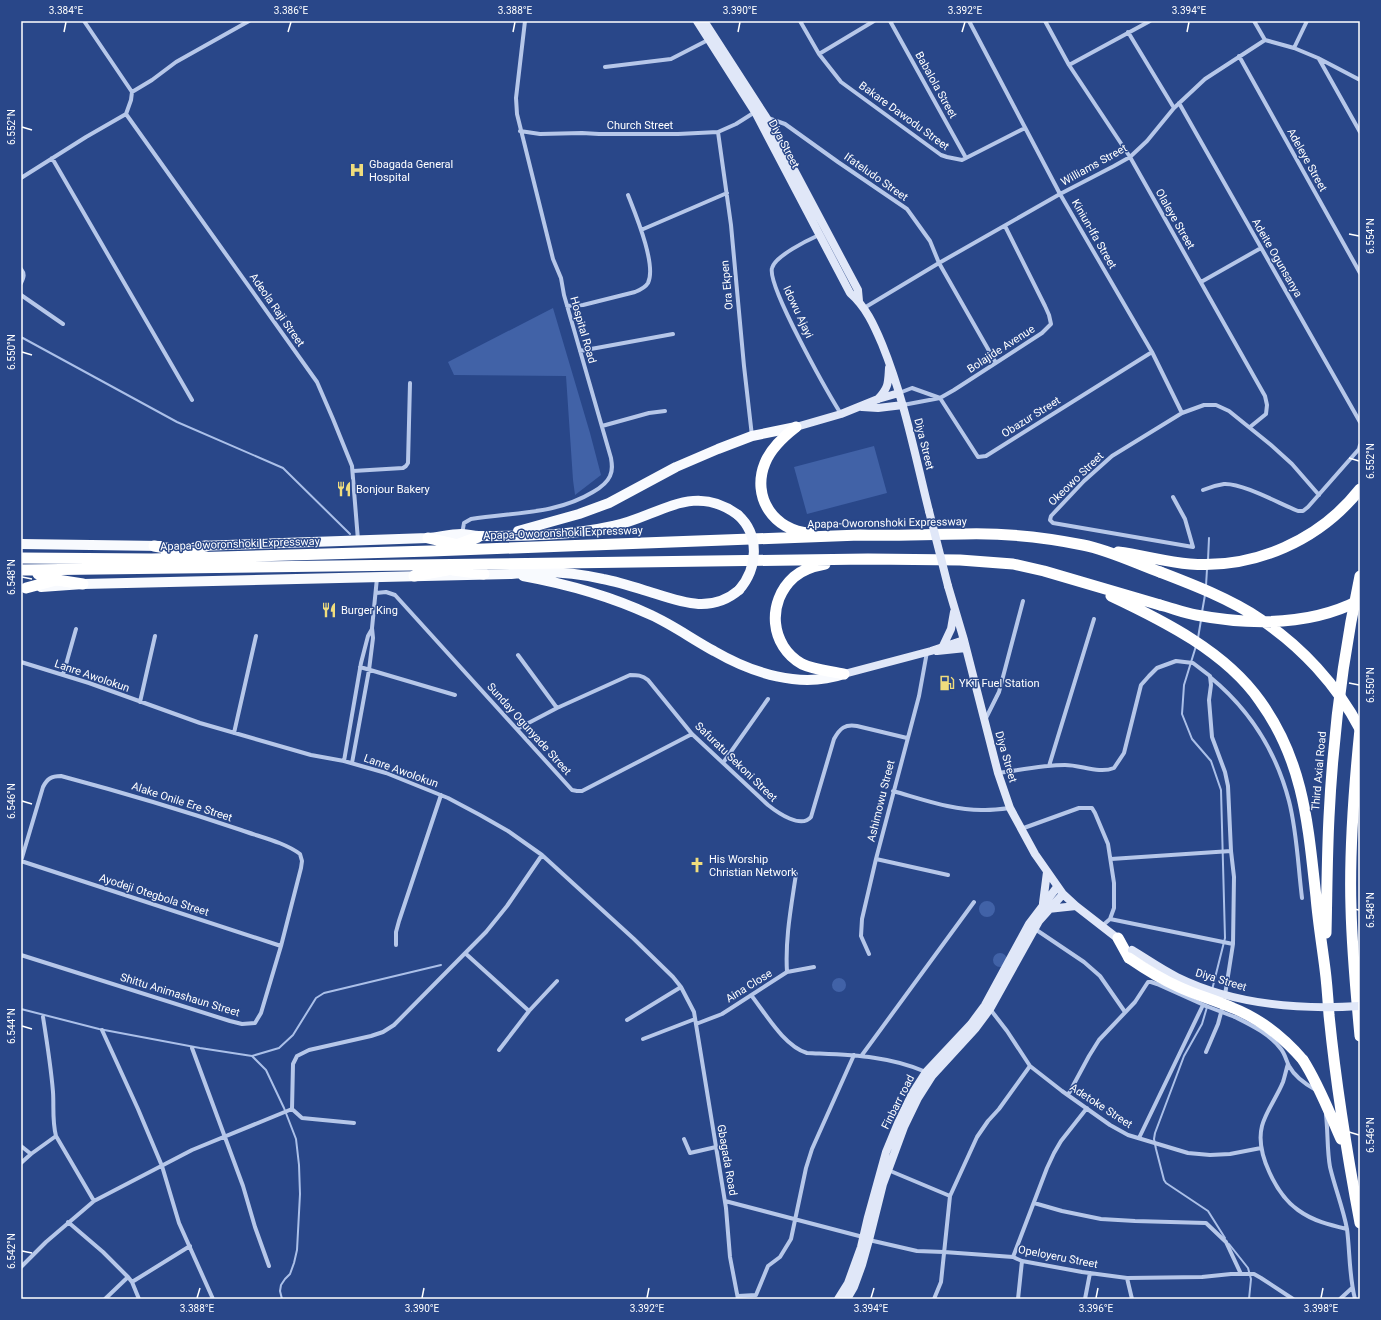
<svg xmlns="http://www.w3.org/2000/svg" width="1381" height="1320" font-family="Roboto,sans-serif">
<rect width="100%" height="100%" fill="#294789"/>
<path fill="#4162a7" d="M553 308 590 433 601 475 575 495 573 480 566 376 454 375 448 362Z
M874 446 887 493 807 514 794 467Z
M979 909a8 8 0 1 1 16 0a8 8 0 1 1-16 0Z
M993 960a7 7 0 1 1 14 0a7 7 0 1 1-14 0Z
M832 985a7 7 0 1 1 14 0a7 7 0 1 1-14 0Z"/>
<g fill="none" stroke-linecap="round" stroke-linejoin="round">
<path stroke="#abc0e9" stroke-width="2" d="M21 337 177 422 283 468 350 534
M1208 560 1209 538
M1206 586 1207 569
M1202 612 1205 595
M1198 638 1201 620
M1196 646 1184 685 1182 714 1192 739 1211 761 1221 790 1225 938 1212 990
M1207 1007 1202 1024 1184 1056 1155 1133 1154 1139 1156 1149 1164 1180 1166 1183 1208 1211 1225 1238
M21 1009 99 1029 200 1048 252 1056 279 1048 293 1035 316 998 324 993 441 965
M252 1056 266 1070 284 1108 296 1139 299 1165 300 1194 297 1250 294 1263 290 1274 285 1279 281 1285 280 1291 282 1299
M1229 1244 1248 1268 1251 1279 1249 1299"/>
<path stroke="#b6c7e9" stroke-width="4" d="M84 21 132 92
M800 21 819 54 841 82 941 155 947 157 962 160 966 158 1025 128
M890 21 966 158
M969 21 1060 194 1152 352 1182 413
M1045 21 1069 65 1130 157 1265 396 1267 405 1266 414 1250 427
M1254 21 1265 40
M1128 32 1174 108
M1294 48 1307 21
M819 54 874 21
M1239 56 1360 273
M1319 59 1360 132
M1069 65 1150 21
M605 67 671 59 708 40
M1179 103 1360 422
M126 114 317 382 333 419 352 466 358 540
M126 114 131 100 132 92 152 80 176 62 249 21
M768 118 785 124 838 162 907 209 930 241 939 263 996 363
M520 131 540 134 582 133 599 134H678L718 132 736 124 755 112
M718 132 731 225 744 366 752 436
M52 158 192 400
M21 178 86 137 126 114
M641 230 727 193
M819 235C808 240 775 256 772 268 767 286 828 393 841 414
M21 269C25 274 24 277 21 283
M1201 282 1261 248
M21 295 63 324
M567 306 583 305 635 292C640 290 645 288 648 283 657 265 635 213 628 195
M864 308 939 263 1060 194 1114 166 1130 157 1147 141 1174 108 1205 79 1265 40 1294 48 1318 58 1360 80
M580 351 673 334
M899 393 912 388 940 398 978 457 986 456 1152 352
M903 405 940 398 954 390 1042 333 1051 324 1049 315 1045 306 1005 226
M602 426 649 413 665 411
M353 471 403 468 406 466 408 463 410 383
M1203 490C1210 487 1217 485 1224 484 1243 483 1280 504 1298 511H1303L1308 507 1359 449 1360 445
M1173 497 1185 519 1193 547 1053 523 1050 520 1051 516 1084 481 1112 456 1182 413 1204 405H1216L1229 411 1271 445 1292 464 1319 495
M462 534 464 523 471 519C513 512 555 515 593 492 600 488 607 483 610 476 613 470 612 464 611 458L564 295 561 278 553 259 517 114 516 98 525 21
M376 593 386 592 395 595 572 790 577 791H582L692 734
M518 655 557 708
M21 662 89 683 200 723 311 755 344 761 386 773 448 798 480 815 508 831 542 855 634 939 673 977 681 987 694 1012 726 1208 730 1257 738 1299
M360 667 455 695
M63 675 76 629
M1210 677C1249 709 1276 751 1289 801 1297 832 1298 866 1302 898
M140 702 155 636
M985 720 999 692 1023 601
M517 729 557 708 630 675C637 675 642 675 648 680L692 734 768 805C778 813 801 829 811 817L834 739C840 728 845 724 857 726L907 738
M234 733 256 636
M344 761 361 663 368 636 372 629
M352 763 369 670 373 638 372 628 377 578
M723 763 768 699
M1049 766 1094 619
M998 773C1020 770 1043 765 1065 765 1081 765 1099 774 1114 768L1124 753 1141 685 1149 676 1157 668 1176 661 1193 663 1210 676 1211 685 1209 700 1212 737 1225 772 1228 786 1231 851 1234 877 1233 944 1225 995
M893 791C922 799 954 811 985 810 993 810 1002 809 1010 808
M1021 829 1079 808H1092L1095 813 1108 844 1114 883V908L1110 919 1102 926
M876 859 948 875
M1111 859 1231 851
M21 861 281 946
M1110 919 1233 944
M1035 929 1084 962 1100 976 1125 1012
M396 945V932L399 921 441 795
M465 953 529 1011
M869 954 861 936 862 919 876 859 919 696 927 652
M21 955 230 1021 242 1024 255 1023 261 1013 281 946 301 868 302 861 300 854C284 842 260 837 241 830 182 810 121 792 61 776 51 776 47 779 43 787L21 861
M787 972C785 939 791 908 796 874
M751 995C766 1014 784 1046 807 1053 848 1055 888 1055 926 1072
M990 1009 1007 1031 1030 1066 1062 1091 1110 1125 1128 1135 1188 1153 1210 1155 1230 1154 1261 1148
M43 1017C47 1042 51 1067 53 1092 54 1106 52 1121 56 1136L94 1201
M1235 1017C1251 1025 1270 1034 1281 1049 1285 1054 1286 1060 1289 1066 1295 1077 1305 1084 1316 1090
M627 1020 681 987
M696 1024 722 1014 787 972 814 967
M102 1030 138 1109 162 1166 179 1223 213 1299
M643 1039 695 1019
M192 1048 243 1186 255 1227 269 1266
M499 1050 529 1011 557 981
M1206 1052 1218 1024 1222 1009
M862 1055 974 902
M1288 1064C1286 1070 1285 1076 1283 1082 1277 1097 1266 1111 1262 1126 1255 1153 1277 1195 1298 1210 1313 1221 1330 1225 1347 1229
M1068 1095 1089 1056 1099 1040 1135 1002 1148 982H1151L1157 984 1206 1006
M292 1109 302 1118 354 1123
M1326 1115C1328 1132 1327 1150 1330 1167 1335 1188 1343 1208 1347 1229 1350 1252 1349 1276 1355 1299
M1139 1138 1203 1005
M684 1139 690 1153 716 1147
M21 1146 31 1154
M21 1163 31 1154 56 1136
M888 1170 950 1196
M725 1201 863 1237
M1034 1203 1062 1211 1101 1219 1135 1221 1206 1223 1226 1242 1241 1274
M68 1222 103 1252 128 1277 132 1282 139 1299
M869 1240 917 1251 944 1252 1013 1257 1022 1261 1082 1272 1127 1278 1202 1277 1231 1274H1254L1261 1278 1293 1299
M1013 1257 1047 1168 1054 1153 1061 1141 1087 1108
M21 1267 46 1242 94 1201 192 1150 292 1109 293 1064 297 1056 309 1050 371 1036 383 1032 394 1025 486 932 507 906 542 855
M1127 1278 1132 1299
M132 1282 190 1246
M738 1296 756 1295 768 1266 780 1257 791 1239 806 1168 812 1149 854 1055
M105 1299 128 1277
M934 1299 941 1282 950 1196 977 1137 988 1121 999 1109 1030 1066
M1018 1299 1022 1261
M1085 1299 1090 1273
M1340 1299 1352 1288"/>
<path stroke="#e0e7f8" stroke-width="8" d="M697 21 755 112 850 293C866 307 874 325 882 344 904 398 915 455 929 511
M704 21 766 117 858 290 859 301
M878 399C889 387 888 383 889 368
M862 407 878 408 903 405
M796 427 841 414 878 399 899 393
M948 586 964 640 998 773 1010 808 1035 854 1063 894 1076 906 1121 941
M943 646 951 629 954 612
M937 651 966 648
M844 674 931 651 964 640
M1043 903 1047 872
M1048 909 1076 906
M838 1299 848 1283 861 1247 868 1217 886 1152 898 1123 912 1094 926 1072 971 1024 985 1005 1029 924 1057 887
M847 1299 854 1287 862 1265 869 1240 883 1184 904 1127 918 1098 932 1076 976 1028 990 1009 1039 921 1063 894"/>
<path stroke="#f8fafe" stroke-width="10" d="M518 531 579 514 609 503 676 467 718 449 752 436 796 427
M21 544 161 546
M199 546 428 538C439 537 451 534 461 534 467 534 473 536 479 536 524 536 569 536 613 526 658 517 693 481 738 515
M523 576C567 584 610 596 651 615 673 625 692 639 714 651 752 673 800 689 844 674
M41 587 83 584 511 574C542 570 572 572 603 579 619 582 634 587 650 592 681 602 711 614 739 590"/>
<path stroke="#fff" stroke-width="11" d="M796 427C783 437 771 448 765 463 751 497 774 531 810 533
M428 538 463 546
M154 546 177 550
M454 546 478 537
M1118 552C1142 555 1166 562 1190 564 1255 569 1320 540 1360 489
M166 555 179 551 206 546
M21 558 152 559 431 551 860 535C895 536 930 534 964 534 1003 533 1044 537 1083 545 1109 550 1135 563 1160 572
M825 564C814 566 802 570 794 577 766 602 770 646 802 664 815 670 831 671 844 674
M21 570 868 559 960 560 1013 564 1044 571 1160 605
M453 570 484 574
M38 574 57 580 83 584
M414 576 447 570
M26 588 56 580
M1111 596C1164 621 1226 652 1260 701 1304 762 1308 825 1316 897 1318 921 1322 945 1325 969 1327 984 1328 1000 1329 1015 1336 1085 1347 1154 1360 1223
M1360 729C1354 788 1349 848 1351 908 1352 951 1356 993 1360 1036
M1326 933C1327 894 1327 856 1329 817 1333 736 1343 655 1360 576
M1118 938 1129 958
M1303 1060C1319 1085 1329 1112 1341 1139"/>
<path stroke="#b6c7e9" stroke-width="4" d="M1206 1006 1235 1017"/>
<path stroke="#e0e7f8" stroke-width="8" d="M929 511 948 586
M1132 950C1147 959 1161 969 1177 977 1234 1005 1298 1010 1360 1006"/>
<path stroke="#f8fafe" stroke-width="10" d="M738 515C760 535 758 568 739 590"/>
<path stroke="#fff" stroke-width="11" d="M1160 572C1194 585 1230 599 1260 619 1301 646 1337 685 1360 729
M1160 605C1172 608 1184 613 1196 615 1249 625 1310 626 1360 600
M1129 958C1145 969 1161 979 1179 987 1196 995 1215 1000 1233 1008 1261 1019 1283 1037 1303 1060"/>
</g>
<path fill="none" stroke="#fff" stroke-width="1.5" d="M64 32 66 22M288 32 291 22M513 32 515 22M738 32 740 22M962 32 965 22M1187 32 1189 22M22 127 32 130M1349 234 1359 236M22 352 32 355M1349 458 1359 461M22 577 32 579M1349 683 1359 685M22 801 32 804M1349 908 1359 910M22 1026 32 1029M1349 1132 1359 1135M22 1251 32 1253M197 1298 200 1288M422 1298 424 1288M647 1298 649 1288M871 1298 874 1288M1096 1298 1098 1288M1321 1298 1323 1288"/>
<defs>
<g id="hospital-bare" transform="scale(1.2)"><path d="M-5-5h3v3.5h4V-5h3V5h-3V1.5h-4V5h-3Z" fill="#f0dd7d" stroke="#294789" stroke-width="2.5" paint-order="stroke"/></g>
<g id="restaurant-bare" transform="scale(1.2)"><path d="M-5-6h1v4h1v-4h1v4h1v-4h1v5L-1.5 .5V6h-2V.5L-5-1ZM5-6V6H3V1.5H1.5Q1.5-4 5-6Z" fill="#f0dd7d" stroke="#294789" stroke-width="2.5" paint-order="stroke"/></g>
<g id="fuel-bare" transform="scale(1.2)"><path d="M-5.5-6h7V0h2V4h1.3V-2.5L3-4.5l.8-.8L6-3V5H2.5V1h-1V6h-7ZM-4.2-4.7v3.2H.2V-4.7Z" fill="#f0dd7d" stroke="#294789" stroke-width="2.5" paint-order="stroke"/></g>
<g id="church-bare" transform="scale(1.2)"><path d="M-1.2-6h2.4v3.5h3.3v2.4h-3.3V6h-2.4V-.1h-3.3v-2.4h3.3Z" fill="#f0dd7d" stroke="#294789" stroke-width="2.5" paint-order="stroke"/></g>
</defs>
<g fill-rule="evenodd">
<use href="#hospital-bare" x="357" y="170"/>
<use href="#restaurant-bare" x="344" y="489"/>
<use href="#restaurant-bare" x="329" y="610"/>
<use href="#fuel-bare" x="947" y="683"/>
<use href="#church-bare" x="697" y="865"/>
</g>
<g text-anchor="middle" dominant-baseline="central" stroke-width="3" stroke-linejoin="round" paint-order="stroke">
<g font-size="11" fill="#fff" stroke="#294789">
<text transform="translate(936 85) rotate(61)">Babalola Street</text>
<text transform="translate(904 116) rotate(36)">Bakare Dawodu Street</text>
<text x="640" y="125">Church Street</text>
<text transform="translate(784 144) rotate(62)">Diya Street</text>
<text transform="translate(1307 160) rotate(61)">Adeleye Street</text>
<text transform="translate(1094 165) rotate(-29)">Williams Street</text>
<text transform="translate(876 177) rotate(35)">Ifateludo Street</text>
<text transform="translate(1175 219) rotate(60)">Olaleye Street</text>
<text transform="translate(1094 234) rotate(60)">Kiniun-Ifa Street</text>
<text transform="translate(1277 258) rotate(60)">Adeite Ogunsanya</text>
<text transform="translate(727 285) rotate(-95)">Ora Ekpen</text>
<text transform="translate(277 310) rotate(55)">Adeola Raji Street</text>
<text transform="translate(798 312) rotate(65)">Idowu Ajayi</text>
<text transform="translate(583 330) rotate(74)">Hospital Road</text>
<text transform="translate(1001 349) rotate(-33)">Bolajide Avenue</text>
<text transform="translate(1031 417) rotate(-32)">Obazur Street</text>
<text transform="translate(924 444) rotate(76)">Diya Street</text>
<text transform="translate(1076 479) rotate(-44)">Okeowo Street</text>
<text transform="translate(887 523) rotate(-1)">Apapa-Oworonshoki Expressway</text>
<text transform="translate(563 533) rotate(-2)">Apapa-Oworonshoki Expressway</text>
<text transform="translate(240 544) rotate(-2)">Apapa-Oworonshoki Expressway</text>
<text transform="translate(92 676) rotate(19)">Lanre Awolokun</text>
<text transform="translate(529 729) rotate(48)">Sunday Ogunyade Street</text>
<text transform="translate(1006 757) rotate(74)">Diya Street</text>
<text transform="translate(736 762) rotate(44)">Safuratu Sekoni Street</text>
<text transform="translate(401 771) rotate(20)">Lanre Awolokun</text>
<text transform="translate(1319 771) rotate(-85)">Third Axial Road</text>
<text transform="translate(881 801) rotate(-76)">Ashimowu Street</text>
<text transform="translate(182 802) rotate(18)">Alake Onile Ere Street</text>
<text transform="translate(154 895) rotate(18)">Ayodeji Otegbola Street</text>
<text transform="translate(1221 980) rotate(17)">Diya Street</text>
<text transform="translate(749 986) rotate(-32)">Aina Close</text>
<text transform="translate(180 995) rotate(17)">Shittu Animashaun Street</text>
<text transform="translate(898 1102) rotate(-63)">Finbarr road</text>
<text transform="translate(1101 1106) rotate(33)">Adetoke Street</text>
<text transform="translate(727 1160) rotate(80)">Gbagada Road</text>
<text transform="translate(1058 1257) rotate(11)">Opeloyeru Street</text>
</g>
<g font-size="11" fill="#fff" stroke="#294789" text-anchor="start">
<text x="369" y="164">Gbagada General<tspan x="369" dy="13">Hospital</tspan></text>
<text x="356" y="489">Bonjour Bakery</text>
<text x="341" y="610">Burger King</text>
<text x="959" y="683">YKT Fuel Station</text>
<text x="709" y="859">His Worship<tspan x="709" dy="13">Christian Network</tspan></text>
</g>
</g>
<rect width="1381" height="1320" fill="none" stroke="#294789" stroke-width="44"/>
<rect x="22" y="22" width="1337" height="1276" fill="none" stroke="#fff" stroke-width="1.5"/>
<g font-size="10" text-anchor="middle" fill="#fff">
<text x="66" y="14">3.384°E</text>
<text x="291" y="14">3.386°E</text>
<text x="515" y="14">3.388°E</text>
<text x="740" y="14">3.390°E</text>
<text x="965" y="14">3.392°E</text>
<text x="1189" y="14">3.394°E</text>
<text transform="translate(11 127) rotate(-90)" y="4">6.552°N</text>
<text transform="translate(1370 236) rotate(-90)" y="4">6.554°N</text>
<text transform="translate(11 352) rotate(-90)" y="4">6.550°N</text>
<text transform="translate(1370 461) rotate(-90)" y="4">6.552°N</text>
<text transform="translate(11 577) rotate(-90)" y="4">6.548°N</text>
<text transform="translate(1370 685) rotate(-90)" y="4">6.550°N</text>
<text transform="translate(11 801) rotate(-90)" y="4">6.546°N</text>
<text transform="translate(1370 910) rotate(-90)" y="4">6.548°N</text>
<text transform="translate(11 1026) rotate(-90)" y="4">6.544°N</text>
<text transform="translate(1370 1135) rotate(-90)" y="4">6.546°N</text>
<text transform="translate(11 1251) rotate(-90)" y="4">6.542°N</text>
<text x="197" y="1312">3.388°E</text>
<text x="422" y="1312">3.390°E</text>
<text x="647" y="1312">3.392°E</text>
<text x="871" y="1312">3.394°E</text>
<text x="1096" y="1312">3.396°E</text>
<text x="1321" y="1312">3.398°E</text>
</g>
</svg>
